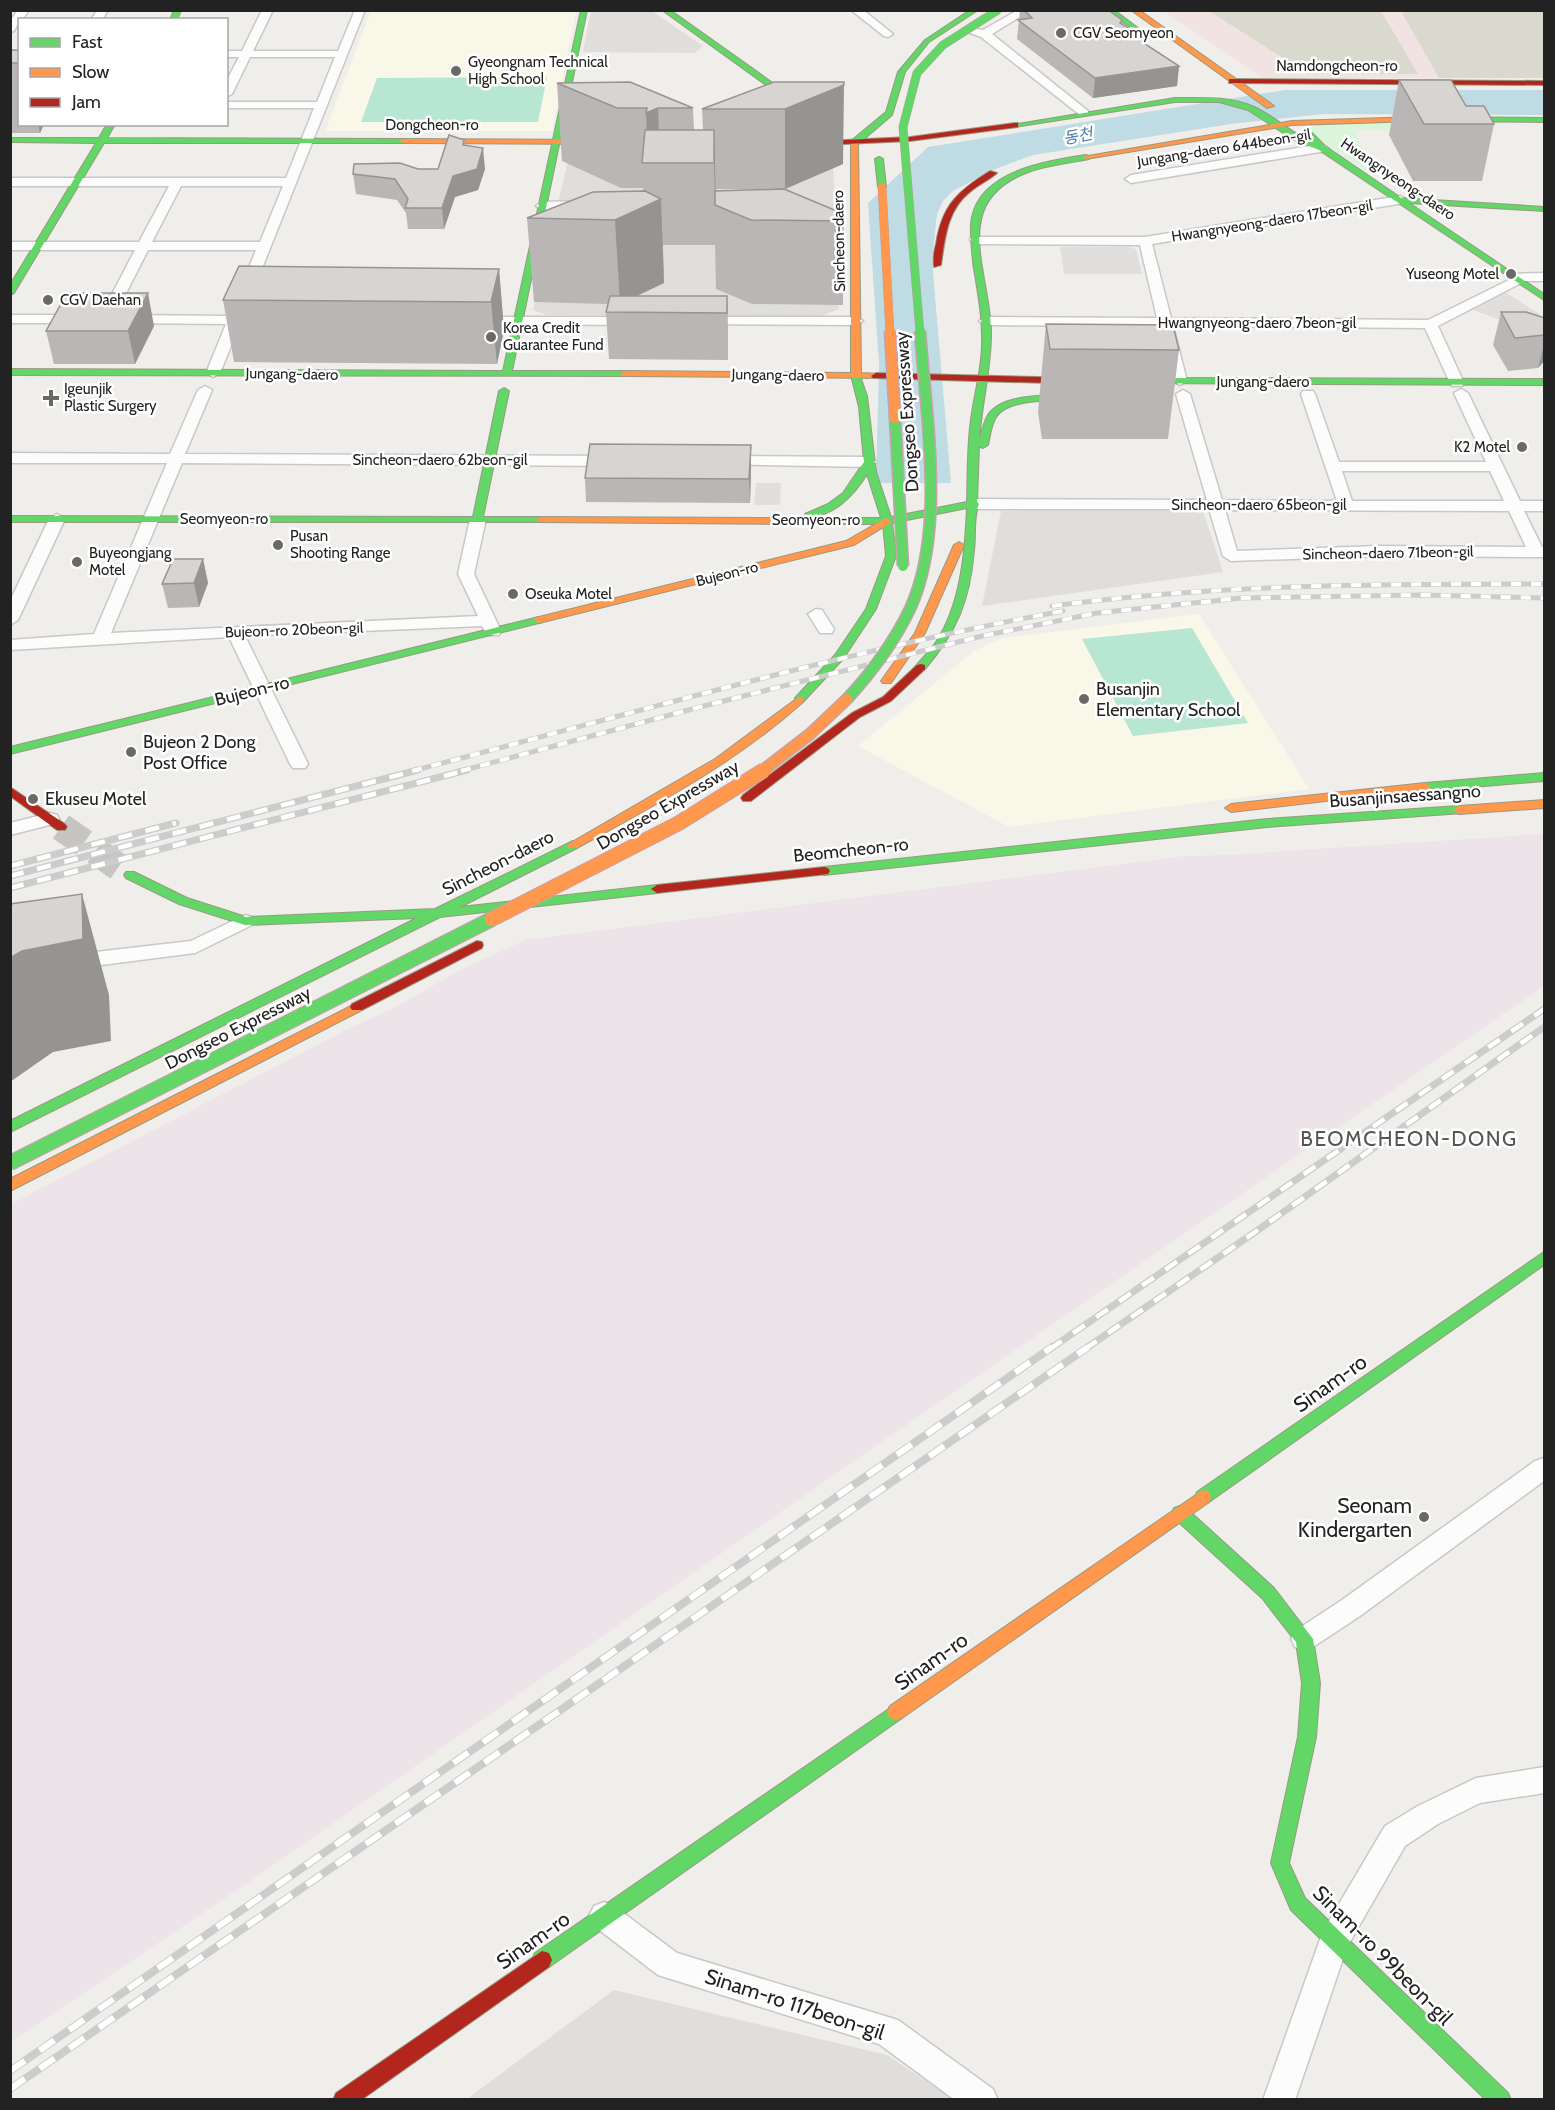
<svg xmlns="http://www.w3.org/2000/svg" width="1555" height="2110" font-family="Cabin,'Noto Sans KR',sans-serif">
<rect width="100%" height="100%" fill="#f0eeeb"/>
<path fill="#dfdedc" d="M591 11H652L703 46 695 53 583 52Z
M569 156 833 161 839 309 819 317 547 315 533 310Z
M1202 508 1223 572 982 606 1001 511Z
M614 1990 887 2055 953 2099H467Z"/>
<path fill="#f1e3e1" d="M1163 11H1544V78H1263Z"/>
<path fill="#ede4e9" d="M1544 834V986L880 1443 243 1886 11 2042V1204L348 1029 394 1008 458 971 525 940 1185 856 1226 855Z"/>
<path fill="#f8f7e8" d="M371 11H576L552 131H325Z
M1199 614 1309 789 1009 827 858 746 974 651 1003 638Z"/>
<path fill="#d9d9cd" d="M1209 11H1381L1418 74H1308Z
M1401 11H1544V78H1439Z"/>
<path fill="#daf5da" d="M1461 123 1464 129 1354 130 1375 177 1317 138 1309 128 1322 124Z"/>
<path fill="#b7e6d2" d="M547 77 538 122H361L377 78Z
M1192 628 1248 723 1133 736 1082 639Z"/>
<path fill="#e0dfde" d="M1060 247H1128L1136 249 1142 274H1064Z
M1505 292 1541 315 1508 323 1471 309Z
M756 483H781L780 505H754Z"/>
<path fill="#bfdbe3" d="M1285 90H1544V115L1324 114 1231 124 1033 155 995 169 953 191 943 201 937 214 932 261 951 483H876L879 364 868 203 928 147Z"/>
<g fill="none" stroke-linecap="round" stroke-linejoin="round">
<path stroke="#c7c5c3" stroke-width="28" stroke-dasharray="28 14" stroke-linecap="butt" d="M61 827 130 875"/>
<g stroke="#c9c8c7" stroke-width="3">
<path id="street" d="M18 10H29L22 20H20L14 31 10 32V21Z
M97 10H108L102 20H91Z
M262 10H273L253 51H338L355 10H365L243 316H253L260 320 253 324H240L220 373 213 377 206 373 226 324 125 323 118 319 125 315 229 316 256 250H148L114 317 107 321 102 320 100 317 135 250H10V242H139L169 186H10V178H286L314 108H226V102H317L335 57H250L232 94 226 97V82L239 57H226V51H242ZM181 186H283L260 242H152Z
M851 10H863L893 34 888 37 884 36Z
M1018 10H1031L992 34 1088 111V115H1080L981 37 965 31 970 28 983 30Z
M1322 144 1328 148 1326 151 1131 183 1125 179 1131 175Z
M1400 196 1406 200 1404 203 1152 244 1171 318 1428 320 1509 280 1506 277 1508 274 1544 273V281H1525L1438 326 1464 383 1462 386H1452L1450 383 1425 328 1173 326 1187 381 1180 385 1173 381 1159 326 986 325 979 321 986 317 1157 318 1140 245 976 244 970 240 971 237H1145Z
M587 201 591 202 593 205 591 208 542 210 536 206 542 202Z
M10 315H82L89 319 82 323H10Z
M476 317H634L641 321 634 325 471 324 469 321 471 318Z
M701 317H856L863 321 856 325 696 324 694 321 696 318Z
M205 386 212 390 185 454 616 456 624 461 616 466 182 463 111 633 478 616 458 574 470 519 478 514 486 519 474 574 501 631 499 635H487L482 626 245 636 308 764 305 768H293L290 764 229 637 10 650V640L94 634 167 463H10V453L170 454 198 390Z
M1461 389 1468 393 1520 501H1544V511H1524L1542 547H1544V557L1378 556 1231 561 1223 556 1209 509H974L966 504 974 499 1207 500 1176 394 1183 390 1190 394 1222 500 1337 501 1301 394 1303 391H1313L1315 394 1339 462H1486L1454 393ZM1342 471H1490L1504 501H1352ZM1225 510 1509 511 1526 547 1378 546 1237 551Z
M722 456 869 457 877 462 869 467 717 464 714 461Z
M57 514 65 519 18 620 10 625V601L49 519Z
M816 609 822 610 834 629 832 633H820L808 614Z
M50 813 57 815 59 819 57 823 10 835V823Z
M245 915 252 917 255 921 252 925 195 953 70 969 63 967 60 962 63 957 70 955 191 941Z
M1544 1458V1481L1360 1616 1313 1647 1304 1651 1295 1647 1291 1639 1295 1631 1342 1600 1535 1461Z
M1544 1767V1793L1480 1803 1438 1824 1405 1846 1347 1947 1295 2100H1263L1323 1931 1385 1826 1418 1806 1476 1778Z
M604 1902 614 1906 677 1953 898 2020 993 2089 998 2100H955L879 2044 658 1975 594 1926 589 1916 594 1906Z"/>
</g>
<g stroke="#999a82" stroke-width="2">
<path id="fast" d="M174 10H181L177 20H170Z
M581 10H587L512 371H625L628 372V376L10 375V369L503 371Z
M662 10H670L805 106 798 108Z
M970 10H978L929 42 905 72 892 115 857 145H851V141L886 112 898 72 925 40Z
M1106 10H1114L1150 37 1145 38Z
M1175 98C1201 98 1230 96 1254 107 1274 116 1290 132 1310 141L1305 135 1312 133 1325 146 1401 198 1544 207V211L1409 203 1544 294V300L1319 150 1294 140 1248 110 1219 102H1175L1015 127 1011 125Z
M1417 117 1544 118V122L1414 121V117Z
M107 124 114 126 107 138 404 139 408 141 404 143H104L14 293 10 295V285L96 143 10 142V138H99Z
M1086 155 1090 157 1089 159C1069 163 1050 165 1031 171 949 200 988 266 991 329 992 368 981 404 979 443 981 433 983 423 988 415 1002 392 1054 396 1079 394L1084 397 1079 400C1058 401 1009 397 996 417 991 425 990 436 988 445L983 448 979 446 977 502 979 504C973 516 976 537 974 550 970 600 957 631 925 669L921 670 915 667C922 658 930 651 936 642 961 604 965 553 967 508L892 523 896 556 876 609 843 659 803 702H795V698L835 655 866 609 886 556 883 524H792L787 521 792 518H881L867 474C855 494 832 519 806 516L805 514 828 504 843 493 864 462 859 407 851 375 859 373 867 396 876 472 891 517 967 502C968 475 967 447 971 420 974 394 982 370 982 344 983 316 977 289 973 262 972 247 969 231 972 217 982 170 1048 161 1086 155Z
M879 157 883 159 886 187 882 189 878 187 875 159Z
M1133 378 1544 379V385L1130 383 1128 381Z
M504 388 509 391 483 517H542L546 518V522H10V516L473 517 499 391Z
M539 617 543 618V622L10 754V747Z
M1544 773V781L1425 791 1419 787 1425 783Z
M1459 806 1465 810 1463 813 1267 827 824 875 818 871 824 867 1267 819Z
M573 841 577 842 579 845 577 848 460 907 657 885 663 889 657 893 440 917 10 1132V1121L417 918 245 925 179 904 126 878 124 875 126 872H134L187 898 246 917 435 909Z
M1544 1252V1265L1209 1502 1203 1504 1197 1502 1195 1497 1197 1492Z
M1180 1506 1186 1508 1274 1588 1313 1639 1320 1683 1316 1737 1289 1863 1305 1898 1508 2093 1511 2100H1486L1291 1910 1271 1863 1298 1737 1302 1683 1296 1642 1262 1598 1174 1518 1172 1513 1174 1508Z
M896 1704 902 1706 905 1712 902 1718 549 1967 542 1969 535 1967 532 1960 535 1953Z"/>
</g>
<g stroke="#999a82" stroke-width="2">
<path id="slow" d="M1131 10H1139L1274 106 1267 108Z
M1417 117H1420V121L1292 125 1086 159 1082 157 1292 121Z
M401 139 600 140 604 142 600 144 404 143 400 141Z
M851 141 858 143 861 373 879 374V378L622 376V372L625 371 851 373Z
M542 517 792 518 797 521 792 524 538 522V518Z
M886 518 891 521 890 523 854 545 539 623 534 620 535 618 846 541Z
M959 542 964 545 925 633 891 683H883L881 681 915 633 954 545Z
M799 697 803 698V702C735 763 657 804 577 848H569L567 845 715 759Z
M1425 783 1431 787 1429 789 1231 812 1225 808 1231 804Z
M1544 800V808L1459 814 1453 810 1459 806Z
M357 1003 362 1004 364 1007 362 1010 10 1191V1179Z
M1203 1490 1209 1492 1211 1497 1209 1502 902 1718 896 1720 890 1718 887 1712 890 1706Z"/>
</g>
<g stroke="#999a82" stroke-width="2">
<path id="jam" d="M1229 79 1544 81V85L1232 83H1229Z
M1015 123H1018V127L910 141 823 145 819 143 823 141 910 137Z
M990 171 997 173C989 180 978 185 970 192 947 210 945 238 941 265L934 267C933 260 934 251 936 244 942 205 958 191 990 171Z
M876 373 1083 378 1088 381 1083 384 873 378 871 376Z
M921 664 925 665V669L891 701 860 717 751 801H743L741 798 743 795 852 713 883 697 917 665Z
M10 787 65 824 67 827 65 830H57L10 796Z
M824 867 828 868 830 871 828 874 657 893 651 889 657 885Z
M477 941 482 942 483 945 482 948 362 1010H352L350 1007 352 1004Z
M542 1951 549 1953 552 1960 549 1967 361 2100H333L336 2093Z"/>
</g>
<use href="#street" fill="#fdfcfc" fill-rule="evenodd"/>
<use href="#fast" fill="#63d668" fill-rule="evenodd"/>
<use href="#slow" fill="#ff974d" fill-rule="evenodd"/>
<use href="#jam" fill="#b3261e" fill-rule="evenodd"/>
<g stroke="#ccc" stroke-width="5">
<path id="rail-far2" d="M1052 606C1216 584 1379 584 1544 584
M412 771C628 715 843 651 1063 611
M461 771 696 708 982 636 1097 613 1241 598 1421 595 1544 598"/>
</g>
<g stroke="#ccc" stroke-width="7">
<path id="rail-far1" d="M10 866 176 823
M10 876 418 770
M10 888 467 770
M1050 1349 1544 1009
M1085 1349 1258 1230 1544 1027"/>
</g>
<g stroke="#ccc" stroke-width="8">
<path id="rail" d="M10 2071 1052 1347
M10 2089 1088 1347"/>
</g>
<use href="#rail-far2" stroke="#fff" stroke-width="4" stroke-dasharray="10" stroke-linecap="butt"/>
<use href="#rail-far1" stroke="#fff" stroke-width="4.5" stroke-dasharray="14" stroke-linecap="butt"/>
<use href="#rail" stroke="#fff" stroke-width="6" stroke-dasharray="18" stroke-linecap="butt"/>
<g stroke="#c5a2ac" stroke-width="9" stroke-linecap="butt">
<path id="fast-bridge-far2" d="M920 333 903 127 917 73 943 45 998 10"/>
</g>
<g stroke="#c5a2ac" stroke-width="13" stroke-linecap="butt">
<path id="fast-bridge-far1" d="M895 418 903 566
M847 699C872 672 894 642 910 609 946 531 926 416 920 331"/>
</g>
<g stroke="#c5a2ac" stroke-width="16" stroke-linecap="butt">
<path id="fast-bridge" d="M10 1163 492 919"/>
</g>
<g stroke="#c5a2ac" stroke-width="9" stroke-linecap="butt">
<path id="slow-bridge-far2" d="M882 187 890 333"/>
</g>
<g stroke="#c5a2ac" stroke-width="13" stroke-linecap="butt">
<path id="slow-bridge-far1" d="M890 331 895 418
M762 771 810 734 847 699"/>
</g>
<g stroke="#c5a2ac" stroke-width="16" stroke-linecap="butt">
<path id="slow-bridge" d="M492 919 679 823 764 770"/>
</g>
<use href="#fast-bridge-far2" stroke="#63d668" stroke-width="8"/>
<use href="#fast-bridge-far1" stroke="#63d668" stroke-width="10"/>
<use href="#fast-bridge" stroke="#63d668" stroke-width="14"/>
<use href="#slow-bridge-far2" stroke="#ff974d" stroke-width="8"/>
<use href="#slow-bridge-far1" stroke="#ff974d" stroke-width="10"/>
<use href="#slow-bridge" stroke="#ff974d" stroke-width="14"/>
</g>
<path fill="#b9b6b5" d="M1020 10H1108L1142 42 1179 66 1177 86 1093 98 1017 39Z
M10 50H20V124H44L40 133H10Z
M1399 80 1466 106 1494 124 1482 181H1413L1389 135Z
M774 82 843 164 785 189H716V191L844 214 843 305 752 304 716 289 715 245H663L664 283 636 296H727L728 360 609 359 606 312 608 304 534 302 527 218 643 191V188H621L562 161 557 83 693 108 694 130H703L702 109Z
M464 140 465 145 485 169 478 190 455 197 444 229H408L406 213 397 200 356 194 353 174 418 169H438Z
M499 269 504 330 497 364 234 362 223 300Z
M1501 312 1545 318V360L1538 368 1508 371 1493 345Z
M1046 324 1179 350 1168 439H1042L1038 412Z
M154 326 135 364H54L46 331Z
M751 445V469L750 503 586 502 585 478Z
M203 559 208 583 199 607 168 608 162 584Z"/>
<path fill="#969493" d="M1179 66 1177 86 1093 98 1095 78Z
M844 85 843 164 785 189V109Z
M658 108 660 163H648L646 113Z
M38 124H44L40 133Z
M714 130 716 206 715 205 714 163Z
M483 148 485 169 478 190 455 197 444 229 442 208 453 176Z
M661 199 664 283 620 304 615 220Z
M499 269 504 330 497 364 491 302Z
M148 293 154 326 135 364 128 331Z
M727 296 728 343V360L727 313Z
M1545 341V360L1538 368Z
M751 445V469L750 503 749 479Z
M203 559 208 583 199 607 194 583Z
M82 894 109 995 111 1041 53 1052 10 1082V958Z"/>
<path fill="#d7d4d2" stroke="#969493" stroke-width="1.5" d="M1024 10H1108L1122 20 1120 23 1139 35 1142 42 1179 66 1095 78 1018 20 1032 18Z
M10 50H20V63H10Z
M1399 80H1451L1466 106H1484L1494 124H1424Z
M630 82 693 108H658L646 113 647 108H617L557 83Z
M774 82H844V85L785 109H702Z
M645 130H714V163H642Z
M449 135 464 140 463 145 483 148 477 169 453 176 442 208H405L408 199 395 179 353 174 354 164 400 163 418 169H438Z
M784 189 844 214V221L751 220 715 205V191Z
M645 191 661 199 615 220 527 218 593 192Z
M239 266 499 269 491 302 223 300Z
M67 293H148L128 331H46Z
M610 296H727V313L606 312Z
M1501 312H1526L1545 318V335L1515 338Z
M1046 324 1173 325 1179 350 1050 349Z
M590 444 751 445 749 479 585 478Z
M173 559H203L194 583 162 584Z
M82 894 83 939 22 951 10 958V904Z"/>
<g fill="#6a6968" stroke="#fff" stroke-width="2">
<circle cx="1061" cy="33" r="6"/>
<circle cx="456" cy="71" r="6"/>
<circle cx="1511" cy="274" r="6"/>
<circle cx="48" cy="300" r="6"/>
<circle cx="491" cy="337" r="6"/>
<path d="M48 389h6v6h6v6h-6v6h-6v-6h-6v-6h6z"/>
<circle cx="1522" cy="447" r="6"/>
<circle cx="278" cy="545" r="6"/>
<circle cx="77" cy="562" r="6"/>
<circle cx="513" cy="594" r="6"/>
<circle cx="1084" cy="699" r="6"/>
<circle cx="131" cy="752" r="6"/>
<circle cx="33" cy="799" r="6"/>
<circle cx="1424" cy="1517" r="6"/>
</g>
<g text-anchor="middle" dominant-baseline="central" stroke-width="5" stroke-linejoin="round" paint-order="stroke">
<g font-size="15" fill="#222" stroke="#fff" text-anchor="start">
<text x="1073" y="33">CGV Seomyeon</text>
<text x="468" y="62">Gyeongnam Technical<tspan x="468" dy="17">High School</tspan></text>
<text x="1499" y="274" text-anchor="end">Yuseong Motel</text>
<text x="60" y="300">CGV Daehan</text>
<text x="503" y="328">Korea Credit<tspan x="503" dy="17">Guarantee Fund</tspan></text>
<text x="64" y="389">Igeunjik<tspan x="64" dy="17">Plastic Surgery</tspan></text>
<text x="1510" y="447" text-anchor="end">K2 Motel</text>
<text x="290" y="536">Pusan<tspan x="290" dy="17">Shooting Range</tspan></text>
<text x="89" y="553">Buyeongjang<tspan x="89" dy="17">Motel</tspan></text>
<text x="525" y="594">Oseuka Motel</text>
</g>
<g font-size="15" fill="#222" stroke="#fff">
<text x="1337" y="66">Namdongcheon-ro</text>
<text x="432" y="125">Dongcheon-ro</text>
<text transform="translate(1224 148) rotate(-9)">Jungang-daero 644beon-gil</text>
<text transform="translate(1398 179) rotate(34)">Hwangnyeong-daero</text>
<text transform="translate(1272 221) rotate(-9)">Hwangnyeong-daero 17beon-gil</text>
<text transform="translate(839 241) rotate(-91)">Sincheon-daero</text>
<text x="1257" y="323">Hwangnyeong-daero 7beon-gil</text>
<text transform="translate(292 374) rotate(1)">Jungang-daero</text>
<text transform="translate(778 375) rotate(1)">Jungang-daero</text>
<text x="1263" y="382">Jungang-daero</text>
<text x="440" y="460">Sincheon-daero 62beon-gil</text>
<text x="1259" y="505">Sincheon-daero 65beon-gil</text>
<text x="224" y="519">Seomyeon-ro</text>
<text x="816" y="520">Seomyeon-ro</text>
<text transform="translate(1388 553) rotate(-1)">Sincheon-daero 71beon-gil</text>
<text transform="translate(727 574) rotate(-14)">Bujeon-ro</text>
<text transform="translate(294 630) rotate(-2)">Bujeon-ro 20beon-gil</text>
</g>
<g font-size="16" font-style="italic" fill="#4a7aab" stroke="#fff">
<text transform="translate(1078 136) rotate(-11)">동천</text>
</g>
<g font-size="18" fill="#222" stroke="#fff">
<text transform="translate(907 412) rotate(-94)">Dongseo Expressway</text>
<text transform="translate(252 691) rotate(-14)">Bujeon-ro</text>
<text transform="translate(1405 796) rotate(-4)">Busanjinsaessangno</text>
<text transform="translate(668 805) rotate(-30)">Dongseo Expressway</text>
<text transform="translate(851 850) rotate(-6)">Beomcheon-ro</text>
<text transform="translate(498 863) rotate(-27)">Sincheon-daero</text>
<text transform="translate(238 1028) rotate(-27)">Dongseo Expressway</text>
</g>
<g font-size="18" fill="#222" stroke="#fff" text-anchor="start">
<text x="1096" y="689">Busanjin<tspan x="1096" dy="21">Elementary School</tspan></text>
<text x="143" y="742">Bujeon 2 Dong<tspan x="143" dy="21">Post Office</tspan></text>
<text x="45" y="799">Ekuseu Motel</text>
</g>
<g font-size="21" letter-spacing="1.5" fill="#555" stroke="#fff">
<text x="1409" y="1138">BEOMCHEON-DONG</text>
</g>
<g font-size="21" fill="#222" stroke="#fff">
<text transform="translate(1330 1383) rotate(-35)">Sinam-ro</text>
<text transform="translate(931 1661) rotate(-35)">Sinam-ro</text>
<text transform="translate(533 1940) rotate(-35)">Sinam-ro</text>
<text transform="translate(1383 1955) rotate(45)">Sinam-ro 99beon-gil</text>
<text transform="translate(795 2004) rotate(18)">Sinam-ro 117beon-gil</text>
</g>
<g font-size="21" fill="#222" stroke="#fff" text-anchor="end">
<text x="1412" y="1505">Seonam<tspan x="1412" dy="24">Kindergarten</tspan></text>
</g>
</g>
<rect width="1555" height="2110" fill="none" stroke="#222222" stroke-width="24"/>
<rect x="18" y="18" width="210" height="108" fill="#ffffff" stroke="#a7a7a7" stroke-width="1.5"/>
<rect x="30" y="38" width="30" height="9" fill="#63d668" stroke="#a7a7a7" stroke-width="1.5"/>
<text x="72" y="48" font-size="18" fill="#222222">Fast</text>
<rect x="30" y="68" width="30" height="9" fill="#ff974d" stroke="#a7a7a7" stroke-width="1.5"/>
<text x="72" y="78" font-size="18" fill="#222222">Slow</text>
<rect x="30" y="98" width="30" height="9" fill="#b3261e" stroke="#a7a7a7" stroke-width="1.5"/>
<text x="72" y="108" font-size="18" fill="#222222">Jam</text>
</svg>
